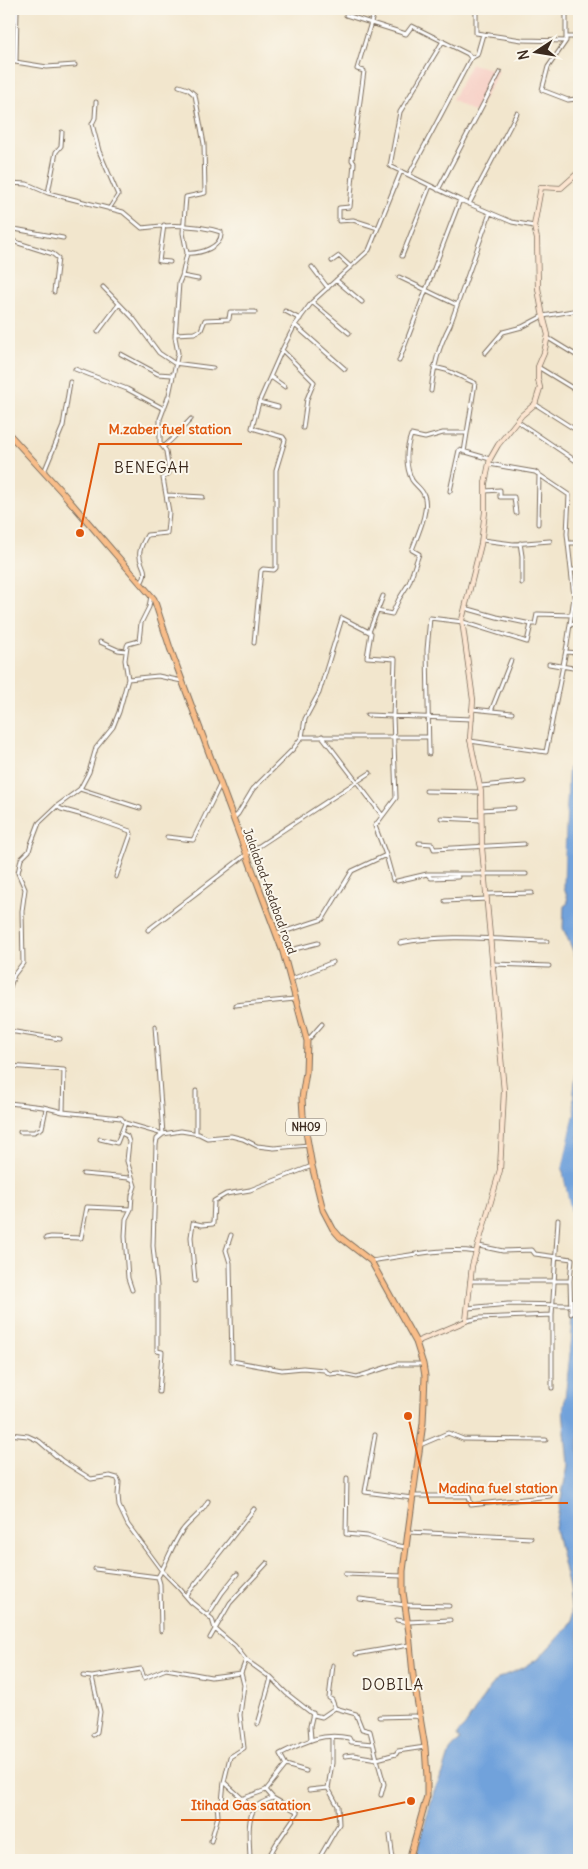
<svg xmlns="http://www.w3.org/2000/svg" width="588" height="1869" font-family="Delius,sans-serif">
<rect width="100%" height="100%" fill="#fbf7ec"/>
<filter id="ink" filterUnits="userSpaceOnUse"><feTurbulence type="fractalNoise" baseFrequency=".02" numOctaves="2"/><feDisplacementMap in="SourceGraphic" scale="10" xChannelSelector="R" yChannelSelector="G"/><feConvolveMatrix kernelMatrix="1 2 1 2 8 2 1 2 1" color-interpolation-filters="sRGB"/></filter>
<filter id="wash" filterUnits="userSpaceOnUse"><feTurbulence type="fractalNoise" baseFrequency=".0096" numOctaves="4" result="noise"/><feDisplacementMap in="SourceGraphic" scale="20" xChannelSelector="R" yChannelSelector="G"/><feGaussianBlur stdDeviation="1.12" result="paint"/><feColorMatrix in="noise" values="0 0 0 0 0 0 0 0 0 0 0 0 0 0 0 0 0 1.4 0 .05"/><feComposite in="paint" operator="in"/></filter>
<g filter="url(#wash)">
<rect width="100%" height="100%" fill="#f2e6cd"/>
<path fill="#f7d1c7" d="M471 64 499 71 476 113 452 100Z"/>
<path fill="#71a2db" stroke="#56667c" d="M579 761V964L563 928 564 906 568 903 567 895 564 889V868L568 769 570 765Z
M579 1045V1852L571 1860H415L434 1791 443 1773 450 1751 460 1740 457 1736 458 1733 465 1726 486 1693 499 1678 523 1668 539 1658 566 1629 572 1620 569 1588 555 1528 568 1465 563 1410 567 1380 574 1308V1233L562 1168 574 1114 573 1096Z"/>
<path fill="#f2e6cd" d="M579 758V761L570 765 568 769 563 891 562 887V861L566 769 568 763Z
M579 1042 573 1096 574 1114 562 1170 573 1221 575 1251H579V1254H574L573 1296 579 1294V1298L573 1300 571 1341 561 1427V1407L566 1376 572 1319V1233L560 1168 570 1121 571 1096 575 1057 577 1044Z"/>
</g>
<g filter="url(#ink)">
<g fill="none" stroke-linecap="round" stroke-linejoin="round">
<g stroke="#7b6c5b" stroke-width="5">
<path id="street" d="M375 9 357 69 364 71 352 160 354 163 350 207 339 208V221L353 220 378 228
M476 9V33L522 40 566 41 548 67 542 90 568 100 576 99 579 102
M346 15 406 34 412 26 468 54 471 58
M566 37H579
M443 41 400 112 390 166 460 200 512 222 534 226
M566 41V9
M9 61 47 67 75 65
M16 62 17 9
M96 102 95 118 92 124 99 151 118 195 109 209
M409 175 471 58 477 55 483 34
M9 183 27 184 48 193 123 212 142 228C169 224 195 224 221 232 223 247 200 254 187 253
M438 190 500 72
M48 193 56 152 61 146 62 132
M469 204 517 113
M164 225 159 261 170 262
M9 228 63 238
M9 233 11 228 12 183
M9 240 53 254 58 258 54 292
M402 256 430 186
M332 261 339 256 351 267
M312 267 328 288
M182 276 198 279
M399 277 457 305
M336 280 362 302
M103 287 133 318 159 353 174 363 213 368
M312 302 349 333
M285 311 300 319
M295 325 345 369
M98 332 119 304
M175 334 194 333 201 330 205 320 229 319 230 312H255
M548 338 579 357
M282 350 314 382 307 399 303 428
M485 353 503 332 522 327 543 316 579 310
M121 354 158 374 172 375
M399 361 460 200
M434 367 446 370 475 383 464 452
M538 367 579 392
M75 369 127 389 164 409
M271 377 285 387
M431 391C434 366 438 348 450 325L490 213
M259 402 278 407
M535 404 579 432
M517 421 579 463
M163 447C174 439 181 429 191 419
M44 472 63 426 70 382
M450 491 459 450 490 459
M485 491 500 490V497H514L516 513
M167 495 203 497
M538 524 539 475
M482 540 513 544 550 541
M520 543 522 556V583
M568 543H579
M571 570H579
M141 583C151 568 137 565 140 551 141 546 144 540 147 535L167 533 169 512 163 478 169 473 166 451 160 443V419L169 395 178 353 175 337 179 283 182 276 187 253 183 233 186 197 205 193 204 144 195 95 188 89 179 86
M574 597H579
M465 608 497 617 531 624
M377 611 392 614 399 599 409 583 419 554 412 550C417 536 430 510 424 495 422 489 415 485 412 480 405 466 406 449 411 435L425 438 443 433H467
M571 624 579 625
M369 632 383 596
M100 642 118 650 126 651
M254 643 261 571 263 569 274 570 276 568V470L285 440 283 437 252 428 259 402 282 350 295 325 312 302 369 250 401 171
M566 652 579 653
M549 664 579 669
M128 679 158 676 182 681
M472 709 512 713
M491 711 511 660
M367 715 472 719
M322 736 382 815
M302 737H428
M470 741 546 752 567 645 574 597 567 534 569 495 535 472 489 464
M429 754 427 650 430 618 463 622 527 642 531 624H535L537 614 572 615
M481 786 524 782
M80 789 140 808
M426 791 481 792
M57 806 61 809 90 817 130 831 131 834 116 877
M481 810 514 808
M234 818 238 814 253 789 293 749 302 737 305 719 319 693 342 618 371 633 367 657 395 659 393 716 396 798 375 826 386 855 352 871 323 919 277 934
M441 818 481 820
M167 837 193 840 220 785
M419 843 432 844 434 849 524 844
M386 855 393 880
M428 875 431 878 458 877
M397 881 427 874H526
M487 894 532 893
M445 901 487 899
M148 930 247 854 370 773
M400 943C448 933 499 940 547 941
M283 952 318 943
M492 964 549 966
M290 980 333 962
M9 990 14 975 23 963 22 911 25 889 18 873 21 859 29 851 31 844 39 823 57 806 80 789 89 772 96 748 113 727 119 712 128 679 125 660 127 646 128 644 139 641 141 623 149 607 151 596
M235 1005 295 999
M155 1026 163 1134 157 1139 156 1145 153 1246 157 1286V1351L162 1352 159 1392
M9 1031 60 1039
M307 1041 322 1024
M9 1066 64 1070 63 1112
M196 1091V1133
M9 1103 43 1107 63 1112 121 1118 125 1123 163 1134 181 1131 199 1134 207 1138 231 1136 243 1139 257 1146 274 1148 309 1145
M20 1132H34L42 1128 46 1109
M121 1133 127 1136 129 1142 127 1161 135 1186 132 1195 131 1209 126 1219 125 1236 128 1278 132 1290
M100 1139 117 1143 125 1123
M83 1174 129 1178 133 1180
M231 1235 226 1250 230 1263 232 1361 282 1370 303 1368 324 1370 330 1374 338 1373 357 1377 397 1364H423
M46 1238 51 1237 81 1238 87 1207 131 1209
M479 1246 503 1251 532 1250 535 1254 572 1259 570 1281 571 1314
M371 1261C407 1256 441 1247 477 1252
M195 1281 191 1237 193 1223 202 1225 213 1224 214 1201 226 1194 250 1190 312 1166
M470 1281H570
M468 1308 508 1304 568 1305
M466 1321 479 1318 552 1315
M552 1388V1315L558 1220
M9 1434 28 1436 39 1441 61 1460 91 1479 110 1476 117 1478 119 1482 118 1495 119 1506 128 1525 162 1571 179 1588 191 1602 212 1619 215 1629 235 1646 246 1660 271 1678 286 1693 314 1715 322 1717 335 1708 356 1714 362 1729 370 1731 377 1759 396 1754 398 1751 425 1747
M375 1435 365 1492 412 1498
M420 1445 448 1433 463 1439 546 1440
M347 1478 346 1534 367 1536 393 1545 406 1547
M414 1496H469L471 1505 550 1496
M408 1532 531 1538
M95 1569 158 1577C167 1562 172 1545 182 1531 190 1520 202 1514 208 1501
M345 1574 403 1576
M158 1577 160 1584 161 1631
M186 1596 254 1509
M360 1599 405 1605 449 1606
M208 1615 222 1593 237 1574
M397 1620 408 1622 450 1620
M210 1638 230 1603 267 1563
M356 1654 409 1645
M246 1660 241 1673 244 1685 240 1715 244 1748 230 1757 224 1782 254 1809
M333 1665 329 1698 332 1700 335 1708
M83 1676 92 1677 141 1669 144 1678 166 1669 211 1677 241 1673
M92 1677 100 1712 97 1732 93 1735
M379 1717 415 1716 421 1718
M258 1724 271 1678
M311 1739 310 1726 313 1713
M345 1756 353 1755 377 1759 384 1784 381 1795
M286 1765 306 1771
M309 1790 328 1788
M244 1798 266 1790
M390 1835 393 1860
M211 1841 218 1816 217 1804 222 1802 224 1782
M250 1860C250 1846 246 1818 255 1808 259 1803 267 1800 273 1798
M267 1860 276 1844 298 1812 273 1798 266 1790 286 1765 280 1754C304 1742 322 1732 349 1738L351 1742 373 1744
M318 1860 339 1824 338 1806 328 1788 332 1763V1737
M577 1860 579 1857"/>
</g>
<g stroke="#7b6c5b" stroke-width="6">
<path id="secondary" d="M416 1342 466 1321 472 1266 500 1170 504 1091 482 848 481 792 470 739 473 700 462 620 481 544 485 512V483L490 459 498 445 522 415 535 404 540 388 538 379V367L544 353 548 335 542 312 538 288 537 239 534 226 541 187 561 188 579 172"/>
</g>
<g stroke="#7b6c5b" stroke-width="7">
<path id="primary" d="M9 434 62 492 154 599 170 648 283 952 307 1041 306 1072 302 1098 303 1115 312 1166 323 1210 333 1229 340 1237 371 1261 416 1342 423 1364 425 1376 423 1423 408 1532 403 1571V1592L409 1633 413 1675 425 1747 427 1777V1796L409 1860"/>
</g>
<use href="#street" stroke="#fff" stroke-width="3"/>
<use href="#secondary" stroke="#fce5d0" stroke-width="4.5"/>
<use href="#primary" stroke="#f8bd89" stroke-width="5"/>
</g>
</g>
<g text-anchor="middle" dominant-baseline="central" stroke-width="4" stroke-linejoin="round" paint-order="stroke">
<rect fill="#fbf7ec" stroke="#75685c" stroke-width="1" x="286" y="1118.5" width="40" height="17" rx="4"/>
<g font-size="11" font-weight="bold" fill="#3b2a1e">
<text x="306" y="1127">NH09</text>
</g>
<g font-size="12" fill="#3b2a1e" stroke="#fbf7ec">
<text transform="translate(270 891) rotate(70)">Jalalabad-Asdabad road</text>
</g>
<g font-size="15" letter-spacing="1" fill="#3b2a1e" stroke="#fbf7ec">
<text x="152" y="467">BENEGAH</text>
<text x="393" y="1684">DOBILA</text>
</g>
</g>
<path fill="none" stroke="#df570d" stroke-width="2" d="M80 533L99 444H242M408 1416L429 1503H568M411 1801L321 1820H181"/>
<g fill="#df570d" stroke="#fbf7ec" stroke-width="2">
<circle cx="80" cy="533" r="5"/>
<circle cx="408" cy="1416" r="5"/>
<circle cx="411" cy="1801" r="5"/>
</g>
<g font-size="14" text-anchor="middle" font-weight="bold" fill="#df570d" stroke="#fbf7ec" stroke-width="4" stroke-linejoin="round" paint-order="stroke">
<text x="170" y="434">M.zaber fuel station</text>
<text x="498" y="1493">Madina fuel station</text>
<text x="251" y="1810">Itihad Gas satation</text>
</g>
<rect width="588" height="1869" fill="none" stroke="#fbf7ec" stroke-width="30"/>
<g transform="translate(536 52) rotate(258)" stroke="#fbf7ec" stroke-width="4" paint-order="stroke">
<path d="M0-4L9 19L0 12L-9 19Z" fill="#3b2a1e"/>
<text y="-8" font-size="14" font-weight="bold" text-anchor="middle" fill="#3b2a1e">N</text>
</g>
</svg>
